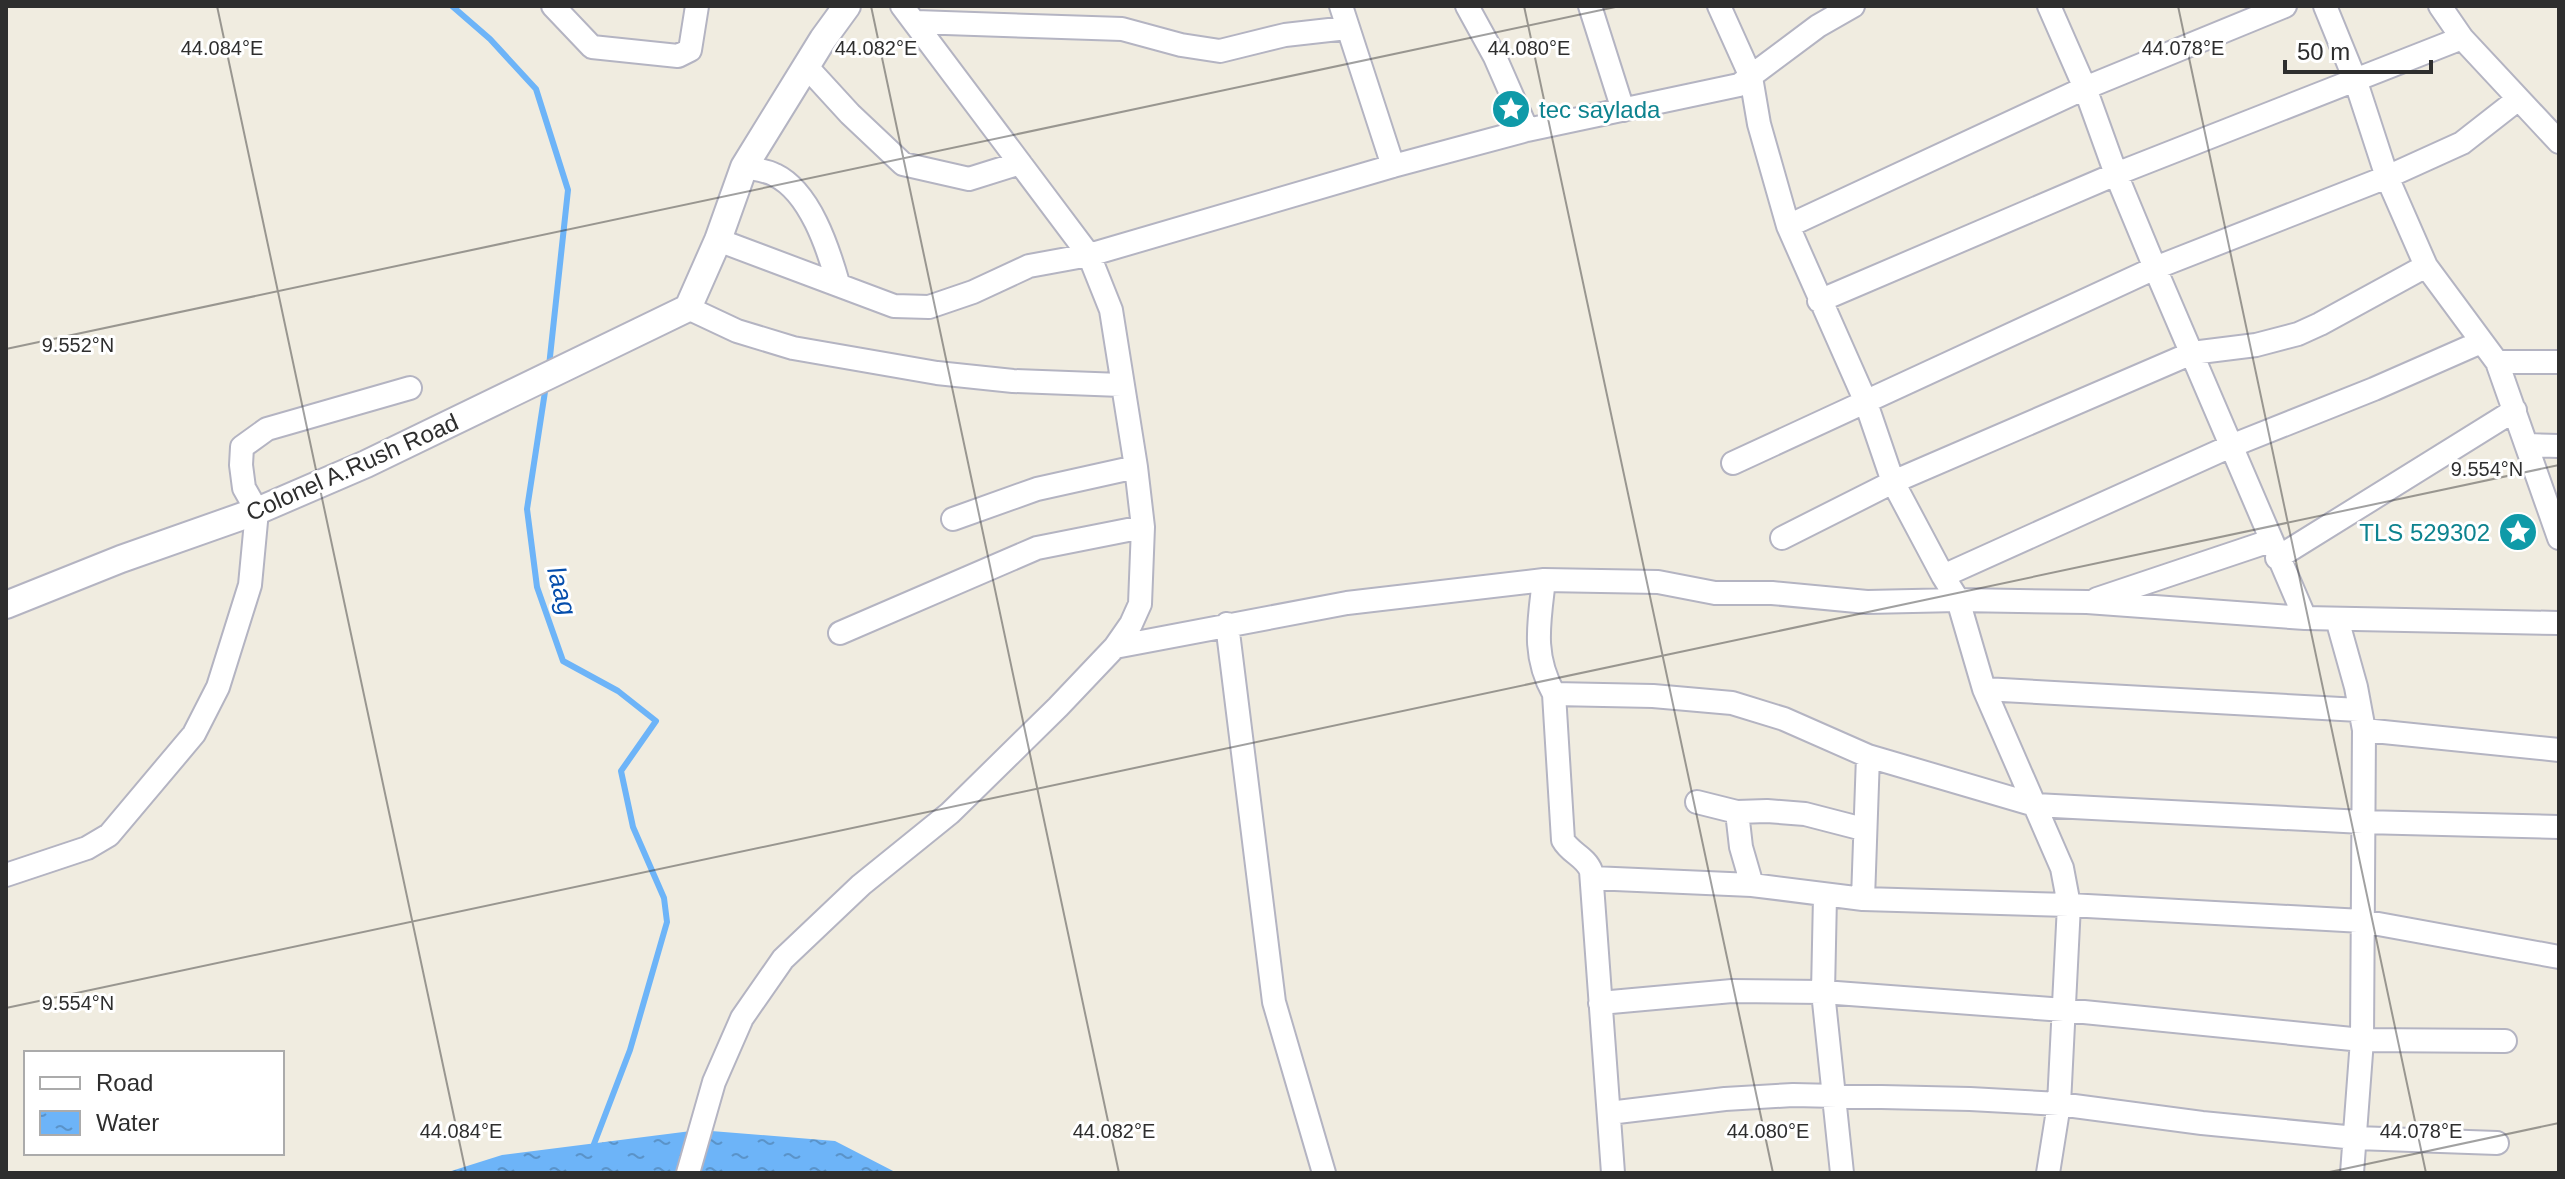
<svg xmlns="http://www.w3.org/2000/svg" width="2565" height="1179" font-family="Helvetica,sans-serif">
<defs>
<pattern id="water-ripples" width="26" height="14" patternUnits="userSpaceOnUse" patternTransform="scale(2)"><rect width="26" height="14" fill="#6db4f8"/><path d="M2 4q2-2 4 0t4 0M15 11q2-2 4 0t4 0" fill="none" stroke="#5a93c9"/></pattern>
</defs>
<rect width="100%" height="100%" fill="#f0ece0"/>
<path fill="url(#water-ripples)" d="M699 1130 835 1141 897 1173H445L502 1155Z"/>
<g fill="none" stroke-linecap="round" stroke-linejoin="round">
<path stroke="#6db4f8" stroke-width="6" d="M452 6 490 39 536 89 568 190 549 366
M546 385 527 509 537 587 563 661 618 691 656 721 621 771 633 827 664 898 667 922 630 1050 594 1144"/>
<g stroke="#b4b4c2" stroke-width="26">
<path id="minor" d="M553 6 592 47 678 56 690 50 697 6
M1341 6 1393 166
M1467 6 1495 57 1527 130
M1590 6 1623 110
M1719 6 1751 77 1759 124 1788 226 1865 400 1893 482 1943 576 1958 600 1984 689 2062 868 2069 905 2059 1104 2048 1173
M2049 6 2085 88 2116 174 2155 268 2305 618
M2325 6 2356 82 2387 177 2426 266 2497 362 2559 538
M2440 6 2462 38 2559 142
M916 22 1122 29 1181 45 1220 51 1285 35 1347 28
M806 66 850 114 903 164 969 179 1020 163
M744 167C753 169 766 170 775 175 810 192 828 248 838 283
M1788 226 2085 88 2285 6
M718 240 894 306 929 307 973 292 1029 266 1089 255 1393 166 1527 130 1739 85 1818 26 1853 6
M1819 301 2116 174 2462 38
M688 308 737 331 793 348 937 373 1013 381 1121 385
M2497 362H2559
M2528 445 2559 446
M1733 463 2155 268 2387 177 2462 143 2517 100
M953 519 1037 489 1136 467
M1782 538 1893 482 2192 353 2256 345 2298 334 2320 324 2426 266
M2277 558 2515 410
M1943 576 2231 446 2374 389 2481 342
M2097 599 2270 541
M2337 619 2356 687 2364 730 2362 1040 2352 1173
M1227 624 1274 1002 1324 1173
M840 633 1037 548 1143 527
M1115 647 1347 603 1544 580
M1984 689 2359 710
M1554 694 1653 696 1732 703 1784 719 1868 756 2035 805 2363 822 2559 827
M2364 730 2559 750
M1697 802 1737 812 1767 811 1805 814 1863 829
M1737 812 1741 847 1752 885
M6 875 87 848 109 835 194 734 218 687 250 585 257 511 244 488 241 465 242 447 267 429 410 388
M1592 878 1752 885 1863 899 2069 905 2362 921 2559 957
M1825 896 1823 992 1842 1173
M1863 899 1868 756
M1600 1003 1732 991 1823 992 2064 1010 2362 1040 2505 1041
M1609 1113 1725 1099 1793 1095 1970 1099 2059 1104 2202 1123 2356 1138 2497 1143
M688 1173 714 1082 742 1018 783 959 861 885 950 813 1058 707 1115 647 1131 624 1140 604 1143 527 1136 467 1111 310 1089 255 902 6
M1613 1173 1591 871C1586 857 1570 853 1563 840L1554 694C1532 655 1539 623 1544 580L1658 582 1715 593H1772L1867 602 1958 600 2087 602 2305 618 2559 623"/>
</g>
<g stroke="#b4b4c2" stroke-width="30">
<path id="tertiary" d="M6 605 121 559 257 511 366 464 688 308 718 240 744 167 823 39 847 6"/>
</g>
<use href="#minor" stroke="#fff" stroke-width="22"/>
<use href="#tertiary" stroke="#fff" stroke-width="26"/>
</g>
<path fill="none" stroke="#2e2e2e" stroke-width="2" stroke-opacity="0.45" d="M217 6 466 1173M871 6 1119 1173M1524 6 1773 1173M2178 6 2426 1173M6 349 1620 6M6 1008 2559 465M2325 1173 2559 1123"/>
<defs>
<g id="sight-disc" transform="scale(2)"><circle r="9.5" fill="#0f9aa8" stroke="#fff"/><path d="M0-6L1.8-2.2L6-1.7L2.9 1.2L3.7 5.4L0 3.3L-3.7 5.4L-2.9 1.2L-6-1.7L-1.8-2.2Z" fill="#fff"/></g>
</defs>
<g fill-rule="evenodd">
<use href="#sight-disc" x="1511" y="109"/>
<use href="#sight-disc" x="2518" y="532"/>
</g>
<g text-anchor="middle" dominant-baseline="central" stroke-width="6" stroke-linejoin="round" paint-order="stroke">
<g font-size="24" fill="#0d838f" stroke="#fff" text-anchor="start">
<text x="1539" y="109">tec saylada</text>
<text x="2490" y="532" text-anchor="end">TLS 529302</text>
</g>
<g font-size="24" fill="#2e2e2e" stroke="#fff">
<text transform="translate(352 467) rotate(-24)">Colonel A.Rush Road</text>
</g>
<g font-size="26" font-style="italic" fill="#044dac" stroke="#fff">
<text transform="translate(562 591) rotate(75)">laag</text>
</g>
</g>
<g font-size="20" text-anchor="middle" fill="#2e2e2e" stroke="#fff" stroke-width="6" stroke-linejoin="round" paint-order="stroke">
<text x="222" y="55">44.084°E</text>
<text x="876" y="55">44.082°E</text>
<text x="1529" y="55">44.080°E</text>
<text x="2183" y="55">44.078°E</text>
<text x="78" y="352">9.552°N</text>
<text x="2487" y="476">9.554°N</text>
<text x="78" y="1010">9.554°N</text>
<text x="461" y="1138">44.084°E</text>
<text x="1114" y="1138">44.082°E</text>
<text x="1768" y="1138">44.080°E</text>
<text x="2421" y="1138">44.078°E</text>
</g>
<rect width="2565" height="1179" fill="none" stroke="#2e2e2e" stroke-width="16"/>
<rect x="24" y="1051" width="260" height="104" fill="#ffffff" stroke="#ababab" stroke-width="2"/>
<rect x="40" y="1077" width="40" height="12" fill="#ffffff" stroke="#ababab" stroke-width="2"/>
<text x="96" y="1091" font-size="24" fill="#2e2e2e">Road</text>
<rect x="40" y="1111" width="40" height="24" fill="url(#water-ripples)" stroke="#ababab" stroke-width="2"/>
<text x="96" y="1131" font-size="24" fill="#2e2e2e">Water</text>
<path d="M2285 60v12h146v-12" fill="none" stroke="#2e2e2e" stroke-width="4"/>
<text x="2297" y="60" font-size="24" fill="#2e2e2e" stroke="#ffffff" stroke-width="6" paint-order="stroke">50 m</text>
</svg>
